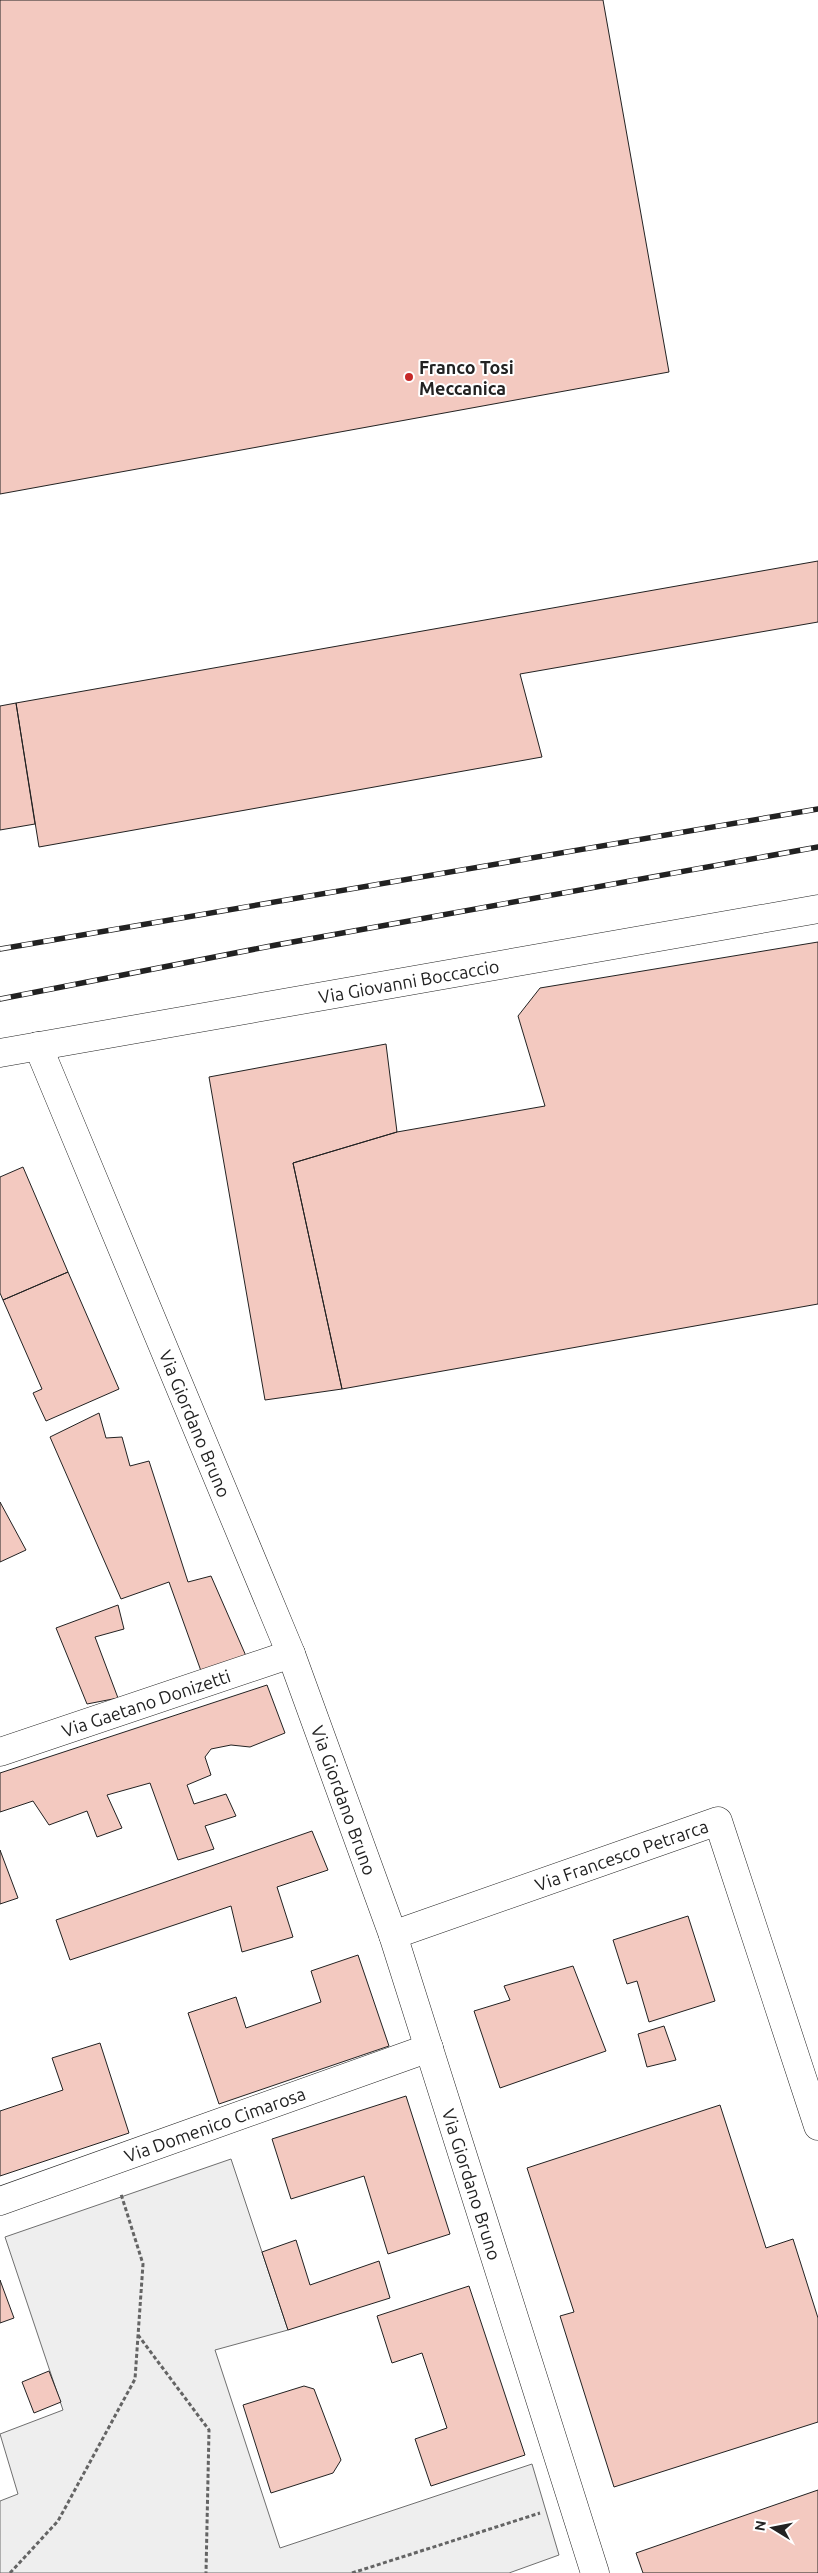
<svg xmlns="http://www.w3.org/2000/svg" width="818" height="2573" font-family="Ubuntu,sans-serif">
<rect width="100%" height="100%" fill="#fff"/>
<path fill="#eee" stroke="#6f6f6f" d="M231 2159 288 2330 215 2350 280 2548 532 2464 559 2555 509 2573H0V2501L18 2494 0 2434 63 2410 5 2237Z"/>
<path fill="#f3c9c0" stroke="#222" d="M0 0H603L669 372 0 494Z
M818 561V622L520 674 542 757 39 847 16 703Z
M16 703 35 824 0 830V706Z
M818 942V1304L342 1389 293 1163 397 1132 545 1106 518 1016 540 988Z
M386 1044 397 1132 293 1163 342 1389 265 1400 209 1077Z
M23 1167 68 1272 3 1300 0 1293V1177Z
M68 1272 119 1389 46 1421 33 1393 42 1389 3 1300Z
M99 1413 106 1438 122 1437 130 1466 149 1461 188 1582 211 1576 246 1656 201 1671 169 1582 121 1599 50 1437Z
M0 1502 26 1550 0 1562Z
M118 1605 124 1629 95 1637 118 1698 87 1704 56 1628Z
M267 1685 285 1733 250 1747 231 1745 211 1749 205 1757 211 1775 187 1785 194 1804 226 1794 236 1816 205 1826 214 1849 178 1860 150 1783 107 1795 122 1828 97 1837 87 1811 49 1825 33 1801 0 1812V1773Z
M312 1831 328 1870 277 1887 293 1937 242 1952 231 1906 70 1960 56 1920Z
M0 1850 18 1898 0 1904Z
M688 1916 715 2001 649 2022 637 1981 627 1984 613 1940Z
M358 1955 389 2046 219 2104 188 2013 236 1997 246 2028 321 2002 311 1971Z
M573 1966 606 2051 500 2088 474 2011 510 2000 504 1986Z
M664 2026 676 2060 647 2067 638 2034Z
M100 2043 129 2133 0 2176V2111L63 2090 52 2058Z
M406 2096 450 2234 388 2254 364 2176 291 2199 272 2139Z
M720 2105 766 2248 793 2239 818 2318V2422L614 2487 560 2316 574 2312 527 2168Z
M296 2240 310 2285 379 2261 390 2298 288 2330 262 2252Z
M0 2280 14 2318 0 2323Z
M469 2286 525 2455 431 2486 415 2439 447 2428 422 2353 392 2363 377 2316Z
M49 2371 61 2402 34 2413 22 2382Z
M304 2386 314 2389 341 2460 333 2473 271 2493 243 2405Z
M818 2490V2573H643L636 2553Z"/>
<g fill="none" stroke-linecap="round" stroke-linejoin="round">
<g stroke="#222" stroke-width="29">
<g id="street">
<path id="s1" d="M38 1046 291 1654 393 1935 595 2573"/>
<path id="s2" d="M0 1053 818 909"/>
<path id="s3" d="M0 1752 291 1654"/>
<path id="s4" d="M393 1935 718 1821 818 2126"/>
<path id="s5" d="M0 2201 429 2048"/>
</g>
</g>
<path stroke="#646464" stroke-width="3" stroke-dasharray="4 2.5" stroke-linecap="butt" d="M138 2335 209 2430 206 2573
M10 2573 58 2521 135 2379 143 2264 121 2194
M352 2573 540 2513"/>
<use href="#street" stroke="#fff" stroke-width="28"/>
<g stroke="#222" stroke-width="5.5">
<path id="rail" d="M0 949 818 809
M0 999 276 945 818 847"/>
</g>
<use href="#rail" stroke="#fff" stroke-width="4" stroke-dasharray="11" stroke-linecap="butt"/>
</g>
<circle fill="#c62828" stroke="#fff" stroke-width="2" cx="409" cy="377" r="5"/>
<g text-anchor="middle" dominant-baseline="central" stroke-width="4" stroke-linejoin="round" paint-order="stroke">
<g font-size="18" font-weight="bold" fill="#222" stroke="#fff" text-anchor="start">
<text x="419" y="367">Franco Tosi<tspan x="419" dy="21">Meccanica</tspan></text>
</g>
<g font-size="18" fill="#222" stroke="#fff">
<text stroke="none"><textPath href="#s2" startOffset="415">Via Giovanni Boccaccio</textPath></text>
<text stroke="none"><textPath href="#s1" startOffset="409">Via Giordano Bruno</textPath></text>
<text stroke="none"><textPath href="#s3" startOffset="154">Via Gaetano Donizetti</textPath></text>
<text stroke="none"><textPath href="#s1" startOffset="814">Via Giordano Bruno</textPath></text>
<text stroke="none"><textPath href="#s4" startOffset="242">Via Francesco Petrarca</textPath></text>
<text stroke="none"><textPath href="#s5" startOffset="228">Via Domenico Cimarosa</textPath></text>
<text stroke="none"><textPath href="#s1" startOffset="1219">Via Giordano Bruno</textPath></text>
</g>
</g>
<g transform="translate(773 2528) rotate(280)" stroke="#ffffff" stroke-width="4" paint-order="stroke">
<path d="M0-4L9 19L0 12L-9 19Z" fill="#222222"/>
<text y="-8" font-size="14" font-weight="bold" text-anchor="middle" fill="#222222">N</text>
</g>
</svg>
